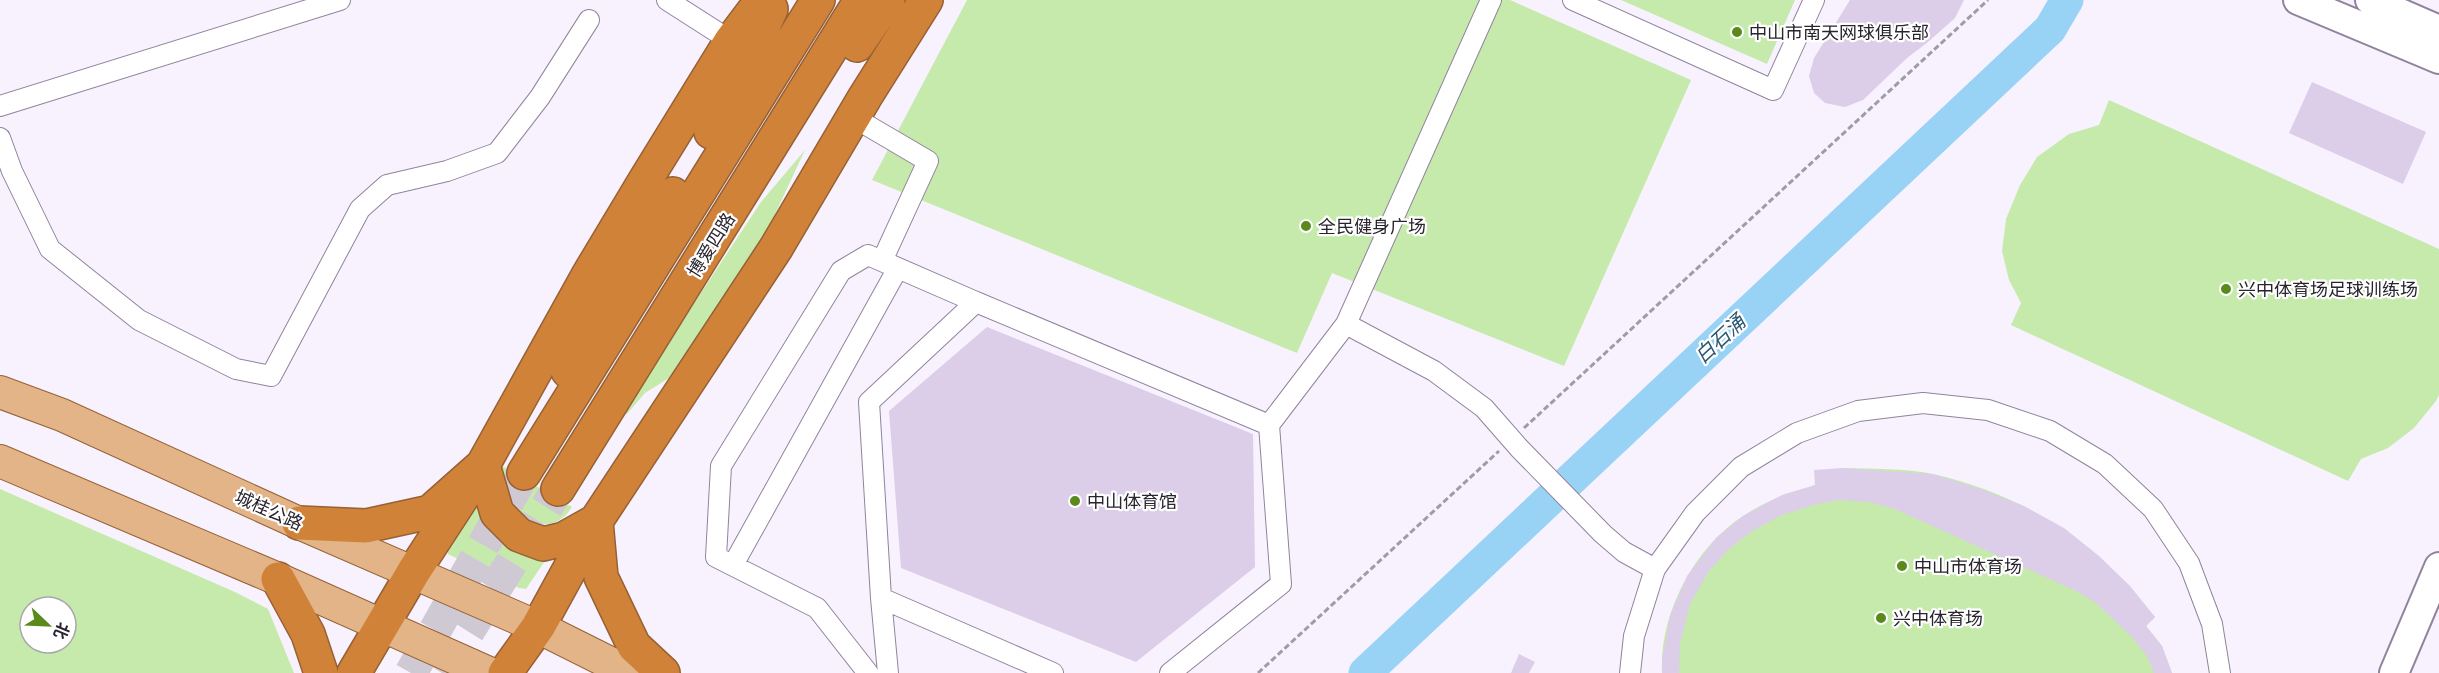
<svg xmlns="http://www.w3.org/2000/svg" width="2439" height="673" font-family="'Work Sans','Noto Sans SC',sans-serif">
<rect width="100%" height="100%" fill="#f8f2fe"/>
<path fill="#c6eaab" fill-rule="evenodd" d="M967 0H1510L1691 80 1564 366 1332 273 1297 353 872 180Z
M1621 0H1795L1767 64Z
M2109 100 2439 249V395L2436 401 2414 428 2388 448 2361 459 2348 481 2011 325 2021 303 2009 280 2002 251 2006 219 2020 185 2037 157 2069 134 2099 125Z
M805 150 762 242 669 378 645 393 627 414 625 413 664 349 761 202Z
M502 466 572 507C555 534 533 523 509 514L498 472Z
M1842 468C1872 469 1905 468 1933 474 2029 496 2093 542 2155 617L2146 626 2162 646 2172 673H1662C1659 614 1694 548 1743 516 1755 508 1771 500 1784 495 1794 491 1806 490 1815 485 1825 481 1834 474 1842 468Z
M0 489 235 592 268 609 294 673H0ZM30 607H66V643H30Z
M475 498 557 543 526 589 519 588 448 554 446 547Z"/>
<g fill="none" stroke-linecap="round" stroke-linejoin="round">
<path stroke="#98d2f4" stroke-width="33" d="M1365 673 2050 29 2067 0"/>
</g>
<path fill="#dccde9" d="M1850 0H1964L1955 18 1928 42 1907 58 1863 100 1845 107 1825 103 1814 93 1809 76 1814 58Z
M2312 82 2426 132 2403 184 2289 133Z
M987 327 1253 434 1255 567 1136 662 901 568 889 411Z
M1842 468 1932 474 1978 488 2024 506 2064 528 2099 556 2130 586 2155 617 2146 626 2162 646 2172 673H2154L2147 656 2132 637 2095 602 2074 590 1895 509 1869 502 1838 500 1817 504 1782 515 1752 531 1729 549 1709 571 1690 604 1680 644 1679 673H1662V660L1670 616 1687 576 1716 538 1743 516 1782 495 1815 485 1814 470Z
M1519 654 1535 662 1529 673H1511Z"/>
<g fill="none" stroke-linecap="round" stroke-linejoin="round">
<path stroke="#cfc9d4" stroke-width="33" stroke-dasharray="33 16" stroke-linecap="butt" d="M411 673 524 473
M442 673 558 489"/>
<g stroke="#91839c" stroke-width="22">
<path id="street" d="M667 0 731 41
M1491 0 1346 324 1434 371 1484 408 1519 448 1603 534 1624 552 1655 569
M1573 0 1773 90 1814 0
M0 106 340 0
M853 117 928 161 882 261
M0 138 12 171 50 249 139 320 236 369 271 376 360 209 387 185 447 171 497 153 540 97 589 20
M733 565 898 268
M881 598 888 673
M868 673 817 608 716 557 721 466 841 271 868 255 976 302
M1053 673 881 598 869 402 976 302 1269 425
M1170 673 1281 584 1269 425 1346 324
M1630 673 1634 636 1655 569 1695 513 1741 467 1797 433 1858 411 1923 403 1988 410 2050 431 2105 464 2153 509 2189 563 2212 624 2220 673"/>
</g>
<g stroke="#91839c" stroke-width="32">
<path id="secondary" d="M2298 0 2439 59
M2370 0 2439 30
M2394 673 2439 567"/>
</g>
<g stroke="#966135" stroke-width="34">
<path id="primary" d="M0 392 62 415 299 523 538 627 630 673
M0 461 278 579 489 673"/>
</g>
<g stroke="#966135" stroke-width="36">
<path id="highway" d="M857 45 888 0
M711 132 726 109 771 9
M568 371C587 311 637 246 673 194
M524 473 818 0
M558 489 861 0
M299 523 366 526 430 512 483 465 497 513 519 535 543 544 564 539 596 521 601 577 634 646 663 673
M278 579 308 634 321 673
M354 673 414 571 483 465 589 274 646 179 731 41 762 0
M505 673 538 627 596 521 776 248 865 97 926 0"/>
</g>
<path stroke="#a19ba6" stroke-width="3" stroke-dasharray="6 3" stroke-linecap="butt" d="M1524 428 1988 0
M1258 673 1499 451"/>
<use href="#street" stroke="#fff" stroke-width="20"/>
<use href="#secondary" stroke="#fff" stroke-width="28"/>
<use href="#primary" stroke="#e3b488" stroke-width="32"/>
<use href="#highway" stroke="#d18239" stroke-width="33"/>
</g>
<g fill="#5a891c" stroke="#fff" stroke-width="2">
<circle cx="1737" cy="32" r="6"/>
<circle cx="1306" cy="226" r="6"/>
<circle cx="2226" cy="289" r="6"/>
<circle cx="1075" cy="501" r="6"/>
<circle cx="1902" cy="566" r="6"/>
<circle cx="1881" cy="618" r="6"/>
</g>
<g text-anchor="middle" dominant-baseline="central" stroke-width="4.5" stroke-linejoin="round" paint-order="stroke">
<g font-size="18" fill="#29242e" stroke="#fff" text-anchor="start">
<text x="1749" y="32">中山市南天网球俱乐部</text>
<text x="1318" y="226">全民健身广场</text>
<text x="2238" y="289">兴中体育场足球训练场</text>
<text x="1087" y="501">中山体育馆</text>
<text x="1914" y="566">中山市体育场</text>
<text x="1893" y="618">兴中体育场</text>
</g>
<g font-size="18" fill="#29242e" stroke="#fff">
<text transform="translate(711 245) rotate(-58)">博爱四路</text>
<text transform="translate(269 510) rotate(24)">城桂公路</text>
</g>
<g font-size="20" font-style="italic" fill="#2c5870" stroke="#fff">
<text transform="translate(1720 339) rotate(-43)">白石涌</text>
</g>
</g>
<g transform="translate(48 625) rotate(113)"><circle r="28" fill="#ffffff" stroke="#a9a7ab" stroke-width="1.5"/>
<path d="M0-4.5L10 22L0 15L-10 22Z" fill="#5a891c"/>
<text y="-9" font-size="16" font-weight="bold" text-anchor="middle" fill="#29242e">北</text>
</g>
</svg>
